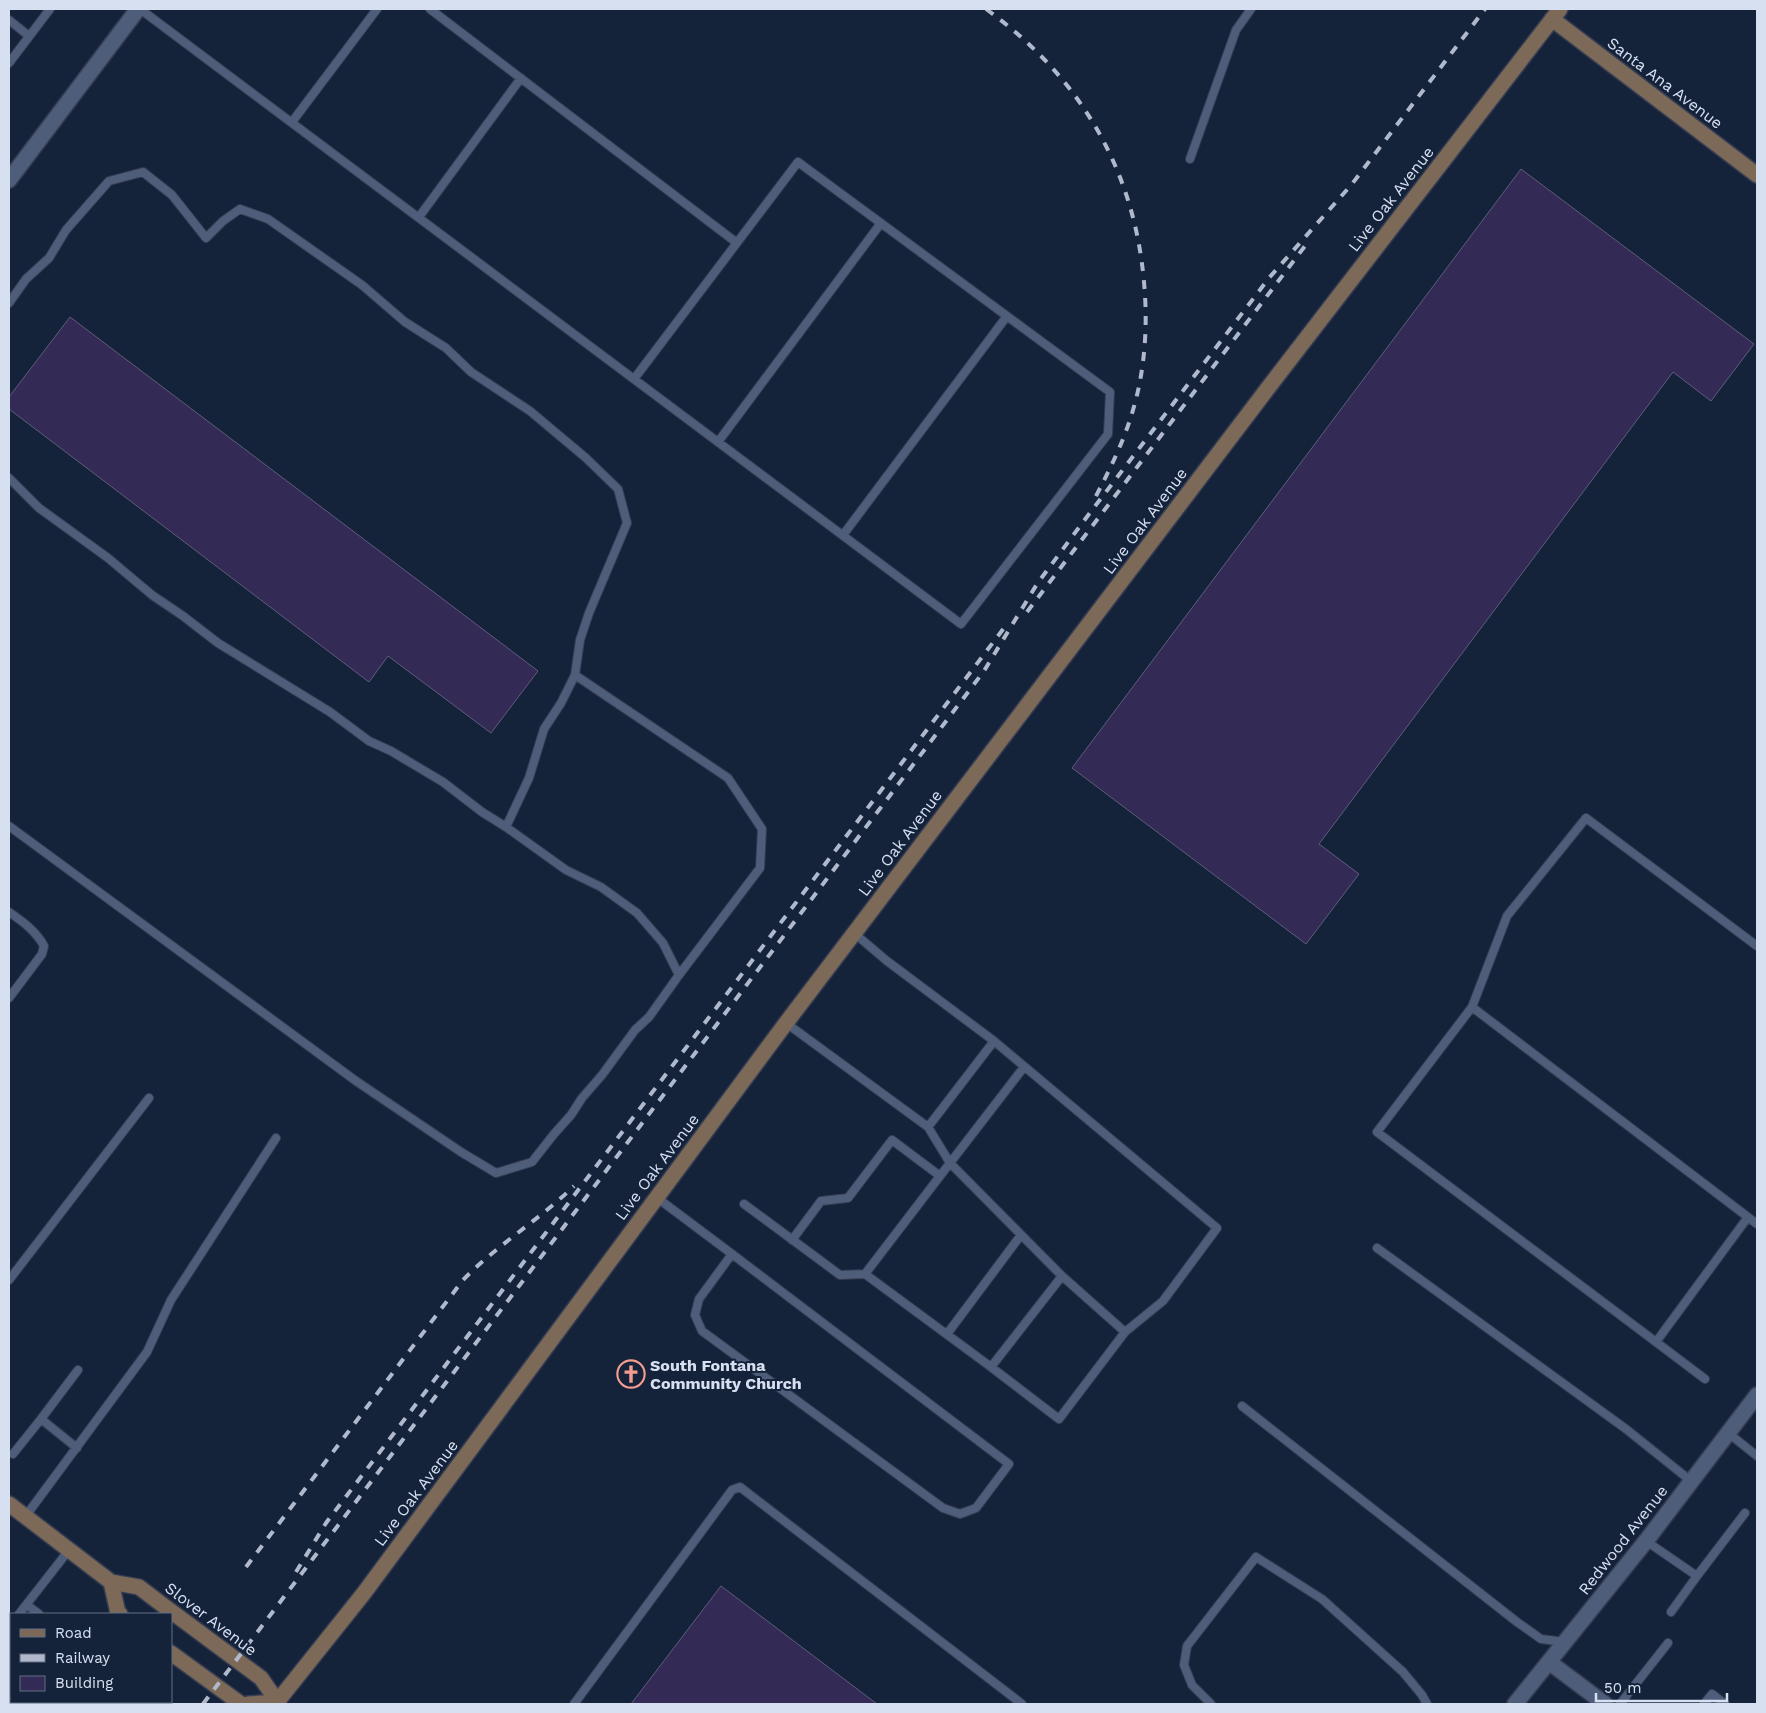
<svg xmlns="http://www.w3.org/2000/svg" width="1766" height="1713" font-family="'Work Sans',sans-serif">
<rect width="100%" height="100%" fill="#14223a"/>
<path fill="#332b56" stroke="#605c7b" d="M1521 169 1754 344 1711 401 1673 372 1319 844 1359 874 1306 944 1072 768Z
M70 317 538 671 491 733 388 656 369 682 9 409V397Z
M721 1586 877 1704H631Z"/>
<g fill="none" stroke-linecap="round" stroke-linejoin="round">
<g stroke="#353d52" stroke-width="10">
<path id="lane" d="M140 9 961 624 1108 434 1110 392 798 162 634 379
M430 9 737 243
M9 20 29 36
M9 63 50 9
M292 122 377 9
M1190 159 1236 30 1251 9
M419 217 521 78
M9 303 26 279 49 258 66 230 109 181 143 172 172 195 206 238 223 221 240 209 268 219 362 285 405 322 446 348 471 372 530 411 586 458 618 489 627 523 589 613 580 640 575 675 561 703 544 729 529 778 506 827 482 812 443 782 391 751 369 741 330 712 218 643 183 616 152 595 108 558 39 508 9 478
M718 442 881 223
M843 535 1007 316
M575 675 728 778 762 829 760 868 679 975
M9 826 356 1081 461 1152 496 1173 532 1162 554 1134 571 1115 582 1098 602 1075 635 1030 649 1017 679 975 663 943 637 913 601 887 566 870 506 827
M9 912C22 921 36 931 44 946L42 954 9 998
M1472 1007 1757 1224
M786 1023 928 1127 994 1041 887 961 854 933
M994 1041 1217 1228 1163 1301 1125 1332
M928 1127 950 1163 1062 1276 991 1367 865 1274 940 1176 950 1163 1024 1067
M656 1197 732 1254 699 1299 695 1315 702 1331 943 1508 960 1514 976 1508 1009 1464 732 1254
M744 1204 840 1275 865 1274
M1748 1217 1656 1342 1377 1132 1472 1007 1507 916 1586 818 1757 946
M792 1240 821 1201 848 1198 892 1140 940 1176
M1377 1248 1626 1429 1691 1481
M9 1280 149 1098
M947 1334 1021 1235
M1656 1342 1705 1379
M991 1367 1059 1419 1125 1332 1062 1276
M1242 1406 1517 1622 1541 1639 1565 1642
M1727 1432 1757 1456
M77 1448 41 1419 78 1370
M13 1454 41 1419
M25 1517 147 1352 171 1300 276 1138
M1646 1541 1697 1576 1745 1513
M27 1605 39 1614
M1671 1612 1697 1576
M19 1614 69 1550
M9 1627 11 1624
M574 1704 732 1490 740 1487 1022 1704
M1211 1704 1192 1685 1184 1665 1187 1646 1256 1557 1322 1599 1403 1672 1422 1695 1427 1704
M1620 1704 1668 1643
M1704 1704 1712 1694 1725 1704"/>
</g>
<g stroke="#353d52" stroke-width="18">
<path id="street" d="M9 180 138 9
M1549 1662 1605 1704
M1515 1704 1646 1541 1757 1395"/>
</g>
<g stroke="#353d52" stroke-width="18">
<path id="secondary" d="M1552 19 1757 175
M9 1504 111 1582 139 1587 164 1606 261 1678 279 1704
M111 1582 118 1613 120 1614
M171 1653 241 1704
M277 1702 364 1593 786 1023 1268 388 1560 9
M248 1704 277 1702"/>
</g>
<use href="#lane" stroke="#4e5e7a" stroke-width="8"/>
<use href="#street" stroke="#4e5e7a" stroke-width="15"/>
<use href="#secondary" stroke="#7d6958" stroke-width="15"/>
<path stroke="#afb9cb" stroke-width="4" stroke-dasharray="9 9" stroke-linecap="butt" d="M986 9C1079 76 1134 168 1144 282 1148 325 1145 370 1133 410 1124 441 1110 469 1095 498
M1027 612 1305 246
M246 1567 463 1280C497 1245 539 1220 574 1186
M296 1572 326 1523 1007 624
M203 1704 984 671 1037 584 1083 522 1269 278 1352 184 1485 9"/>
</g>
<defs>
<g id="church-ring" transform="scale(1.4375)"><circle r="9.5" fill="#14223a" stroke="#f59c90" stroke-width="1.5"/><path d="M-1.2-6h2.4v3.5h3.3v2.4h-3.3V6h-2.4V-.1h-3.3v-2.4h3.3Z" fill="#f59c90"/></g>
</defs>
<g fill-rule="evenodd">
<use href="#church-ring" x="631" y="1374"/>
</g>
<g text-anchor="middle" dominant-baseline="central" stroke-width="4" stroke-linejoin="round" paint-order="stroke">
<g font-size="16" fill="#d7e0f1" stroke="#14223a">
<text transform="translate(1665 83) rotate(37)">Santa Ana Avenue</text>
<text transform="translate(1391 199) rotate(-52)">Live Oak Avenue</text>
<text transform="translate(1145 521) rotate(-53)">Live Oak Avenue</text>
<text transform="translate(900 843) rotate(-53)">Live Oak Avenue</text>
<text transform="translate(657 1167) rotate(-53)">Live Oak Avenue</text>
<text transform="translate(416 1493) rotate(-53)">Live Oak Avenue</text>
<text transform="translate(1623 1540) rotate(-52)">Redwood Avenue</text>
<text transform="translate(211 1619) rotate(37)">Slover Avenue</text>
</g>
<g font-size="16" font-weight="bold" fill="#d7e0f1" stroke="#14223a" text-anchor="start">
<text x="650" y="1365">South Fontana<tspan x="650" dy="18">Community Church</tspan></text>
</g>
</g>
<rect width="1766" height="1713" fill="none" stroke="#d7e0f1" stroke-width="20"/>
<rect x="10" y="1613" width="162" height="90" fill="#14223a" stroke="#626e83"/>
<rect x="20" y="1629" width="25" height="8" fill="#7d6958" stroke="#626e83"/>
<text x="55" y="1638" font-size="15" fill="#d7e0f1">Road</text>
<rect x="20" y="1654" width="25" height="8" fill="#afb9cb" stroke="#626e83"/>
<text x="55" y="1663" font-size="15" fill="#d7e0f1">Railway</text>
<rect x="20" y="1676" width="25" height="15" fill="#332b56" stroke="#626e83"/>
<text x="55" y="1688" font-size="15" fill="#d7e0f1">Building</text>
<path d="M1596 1693v8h131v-8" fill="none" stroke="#d7e0f1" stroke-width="2.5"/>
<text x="1604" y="1693" font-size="15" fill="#d7e0f1" stroke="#14223a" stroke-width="4" paint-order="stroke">50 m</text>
</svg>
